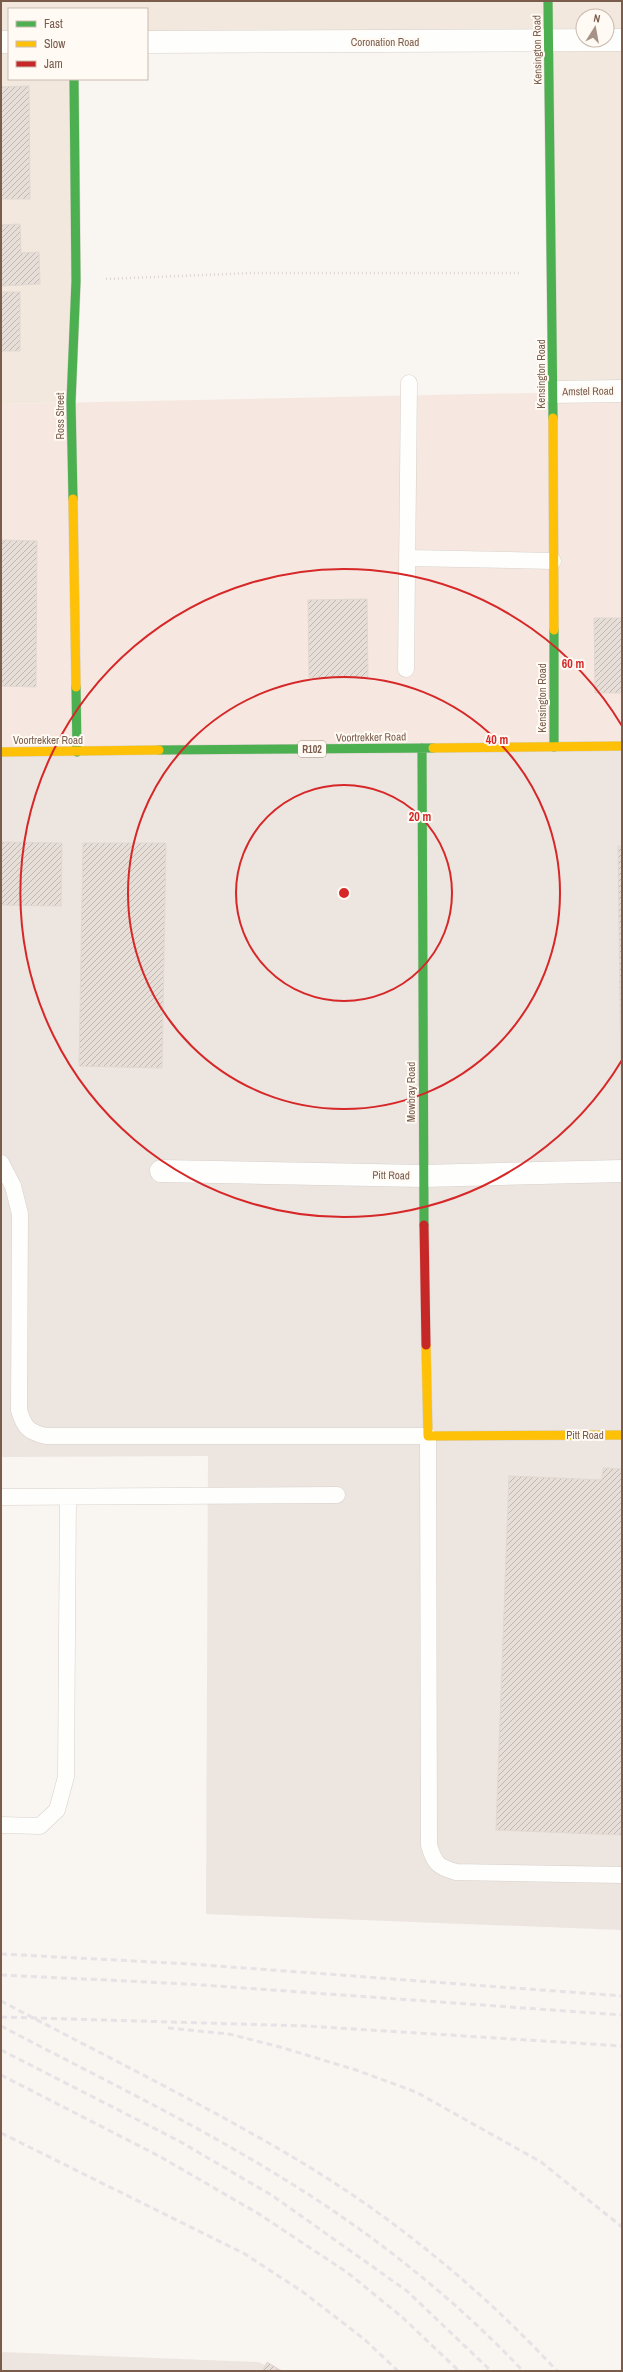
<svg xmlns="http://www.w3.org/2000/svg" width="623" height="2372" font-family="'Archivo Narrow',sans-serif">
<defs>
<pattern id="building-hatch" width="6" height="6" patternUnits="userSpaceOnUse"><rect width="6" height="6" fill="#e6ded7"/><path d="M-1 1l2-2M0 6l6-6M5 7l2-2" fill="none" stroke="#bfb7b1"/></pattern>
</defs>
<rect width="100%" height="100%" fill="#f9f5f0"/>
<path fill="#f2e8de" fill-rule="evenodd" d="M1 1H622V391L553 392 549 41 147 42V9H9V79H74L71 402 1 404ZM583 16H607V40H583Z"/>
<path fill="#f6e8e1" d="M622 391V746L1 752V404Z"/>
<path fill="#ede5e0" d="M622 746V1930L206 1914 208 1456 1 1457V752Z
M1 2352 259 2362 276 2371H1Z"/>
<path fill="url(#building-hatch)" stroke="#e2d8d2" d="M29 86 30 199H1V87Z
M20 224 21 253 39 252 40 284 1 286V225Z
M1 292H20V351H1Z
M1 540 37 541 36 687 1 686Z
M367 599 368 678H309L308 600Z
M594 618H622V693H595Z
M1 842 62 843 61 906 1 905Z
M83 843H166L162 1068 79 1066Z
M618 846H622V1080H621Z
M603 1468 622 1469V1835L496 1830 509 1476 602 1480Z
M267 2362 282 2371H262Z"/>
<g fill="none" stroke-linecap="round" stroke-linejoin="round">
<g stroke="#d7d1cb" stroke-width="17">
<path id="lane" d="M408 558 553 561
M406 669 409 383
M1 1163 13 1186 20 1214 19 1410C24 1427 28 1432 46 1436H428L429 1845C434 1863 438 1867 456 1872L622 1875
M1 1497 337 1495
M1 1825 40 1826 57 1810 66 1777 68 1497"/>
</g>
<g stroke="#d7d1cb" stroke-width="23">
<path id="street" d="M1 42H9
M147 42 622 40
M553 392 622 391
M161 1171 423 1176 622 1171"/>
</g>
<g stroke="#d9d2cb" stroke-width="10">
<path id="fast" d="M548 1 553 418
M73 499 71 402 76 281 74 79
M554 630V747
M76 687 77 752
M422 748 424 1225
M159 750 433 748"/>
</g>
<g stroke="#d9d2cb" stroke-width="10">
<path id="slow" d="M553 418 554 630
M73 499 76 687
M433 748 622 746
M1 752 159 750
M426 1345 428 1436 622 1435"/>
</g>
<g stroke="#d9d2cb" stroke-width="10">
<path id="jam" d="M424 1225 426 1345"/>
</g>
<path stroke="#dcd5d0" stroke-width="2.5" stroke-dasharray="1 3" stroke-linecap="butt" d="M106 279 252 273H521"/>
<use href="#lane" stroke="#fefefd" stroke-width="16"/>
<use href="#street" stroke="#fefefd" stroke-width="22"/>
<use href="#fast" stroke="#4caf50" stroke-width="9"/>
<use href="#slow" stroke="#ffc107" stroke-width="9"/>
<use href="#jam" stroke="#c62828" stroke-width="9"/>
<path stroke="#e6e3e7" stroke-width="3" stroke-dasharray="6 4" stroke-linecap="butt" d="M1 1954 191 1964 622 1996
M1 1975 188 1984 622 2015
M1 2001C99 2053 200 2102 296 2159 392 2216 481 2289 557 2371
M1 2017 307 2026 622 2046
M1 2026C94 2075 190 2121 279 2176 368 2230 452 2296 523 2371
M168 2028 229 2034 280 2047 356 2070 416 2092 541 2162 622 2227
M1 2050 179 2141 273 2196 407 2291 491 2371
M1 2075 159 2156 259 2214 348 2273 402 2317 459 2371
M1 2133 245 2254 303 2292 364 2339 398 2371"/>
</g>
<g fill="none" stroke="#d62828" stroke-width="2">
<circle cx="344" cy="893" r="108"/>
<circle cx="344" cy="893" r="216"/>
<path d="M622 1060A324 324 0 1 1 622 726"/>
</g>
<g text-anchor="middle" dominant-baseline="central" stroke-width="4" stroke-linejoin="round" paint-order="stroke">
<rect fill="#fffaf3" stroke="#a28b7f" stroke-width="1" x="298" y="741" width="28" height="16" rx="3"/>
<g font-size="10" font-weight="bold" fill="#7a5c4d">
<text x="312" y="749">R102</text>
</g>
<g font-size="11" fill="#7a5c4d" stroke="#fffaf3">
<text x="385" y="42">Coronation Road</text>
<text transform="translate(537 50) rotate(-91)">Kensington Road</text>
<text transform="translate(541 374) rotate(-90)">Kensington Road</text>
<text transform="translate(588 391) rotate(-1)">Amstel Road</text>
<text transform="translate(60 416) rotate(-90)">Ross Street</text>
<text transform="translate(542 698) rotate(-90)">Kensington Road</text>
<text transform="translate(371 737) rotate(-1)">Voortrekker Road</text>
<text x="48" y="740">Voortrekker Road</text>
<text transform="translate(411 1092) rotate(-90)">Mowbray Road</text>
<text transform="translate(391 1175) rotate(1)">Pitt Road</text>
<text x="585" y="1435">Pitt Road</text>
</g>
</g>
<circle cx="344" cy="893" r="6" fill="#d62828" stroke="#fffaf3" stroke-width="2"/>
<g font-size="12" text-anchor="middle" font-weight="bold" fill="#d62828" stroke="#fffaf3" stroke-width="4" stroke-linejoin="round" paint-order="stroke">
<text x="573" y="668">60 m</text>
<text x="497" y="744">40 m</text>
<text x="420" y="821">20 m</text>
</g>
<rect width="623" height="2372" fill="none" stroke="#7a5c4d" stroke-width="4"/>
<rect x="8" y="8" width="140" height="72" fill="#fffaf3" stroke="#cabbb1"/>
<rect x="16" y="21" width="20" height="6" fill="#4caf50" stroke="#cabbb1"/>
<text x="44" y="28" font-size="12" fill="#7a5c4d">Fast</text>
<rect x="16" y="41" width="20" height="6" fill="#ffc107" stroke="#cabbb1"/>
<text x="44" y="48" font-size="12" fill="#7a5c4d">Slow</text>
<rect x="16" y="61" width="20" height="6" fill="#c62828" stroke="#cabbb1"/>
<text x="44" y="68" font-size="12" fill="#7a5c4d">Jam</text>
<g transform="translate(595 28) rotate(11)"><circle r="19" fill="#fffaf3" stroke="#cabbb1"/>
<path d="M0-3L7 15L0 10L-7 15Z" fill="#a69286"/>
<text y="-6" font-size="11" font-weight="bold" text-anchor="middle" fill="#7a5c4d">N</text>
</g>
</svg>
